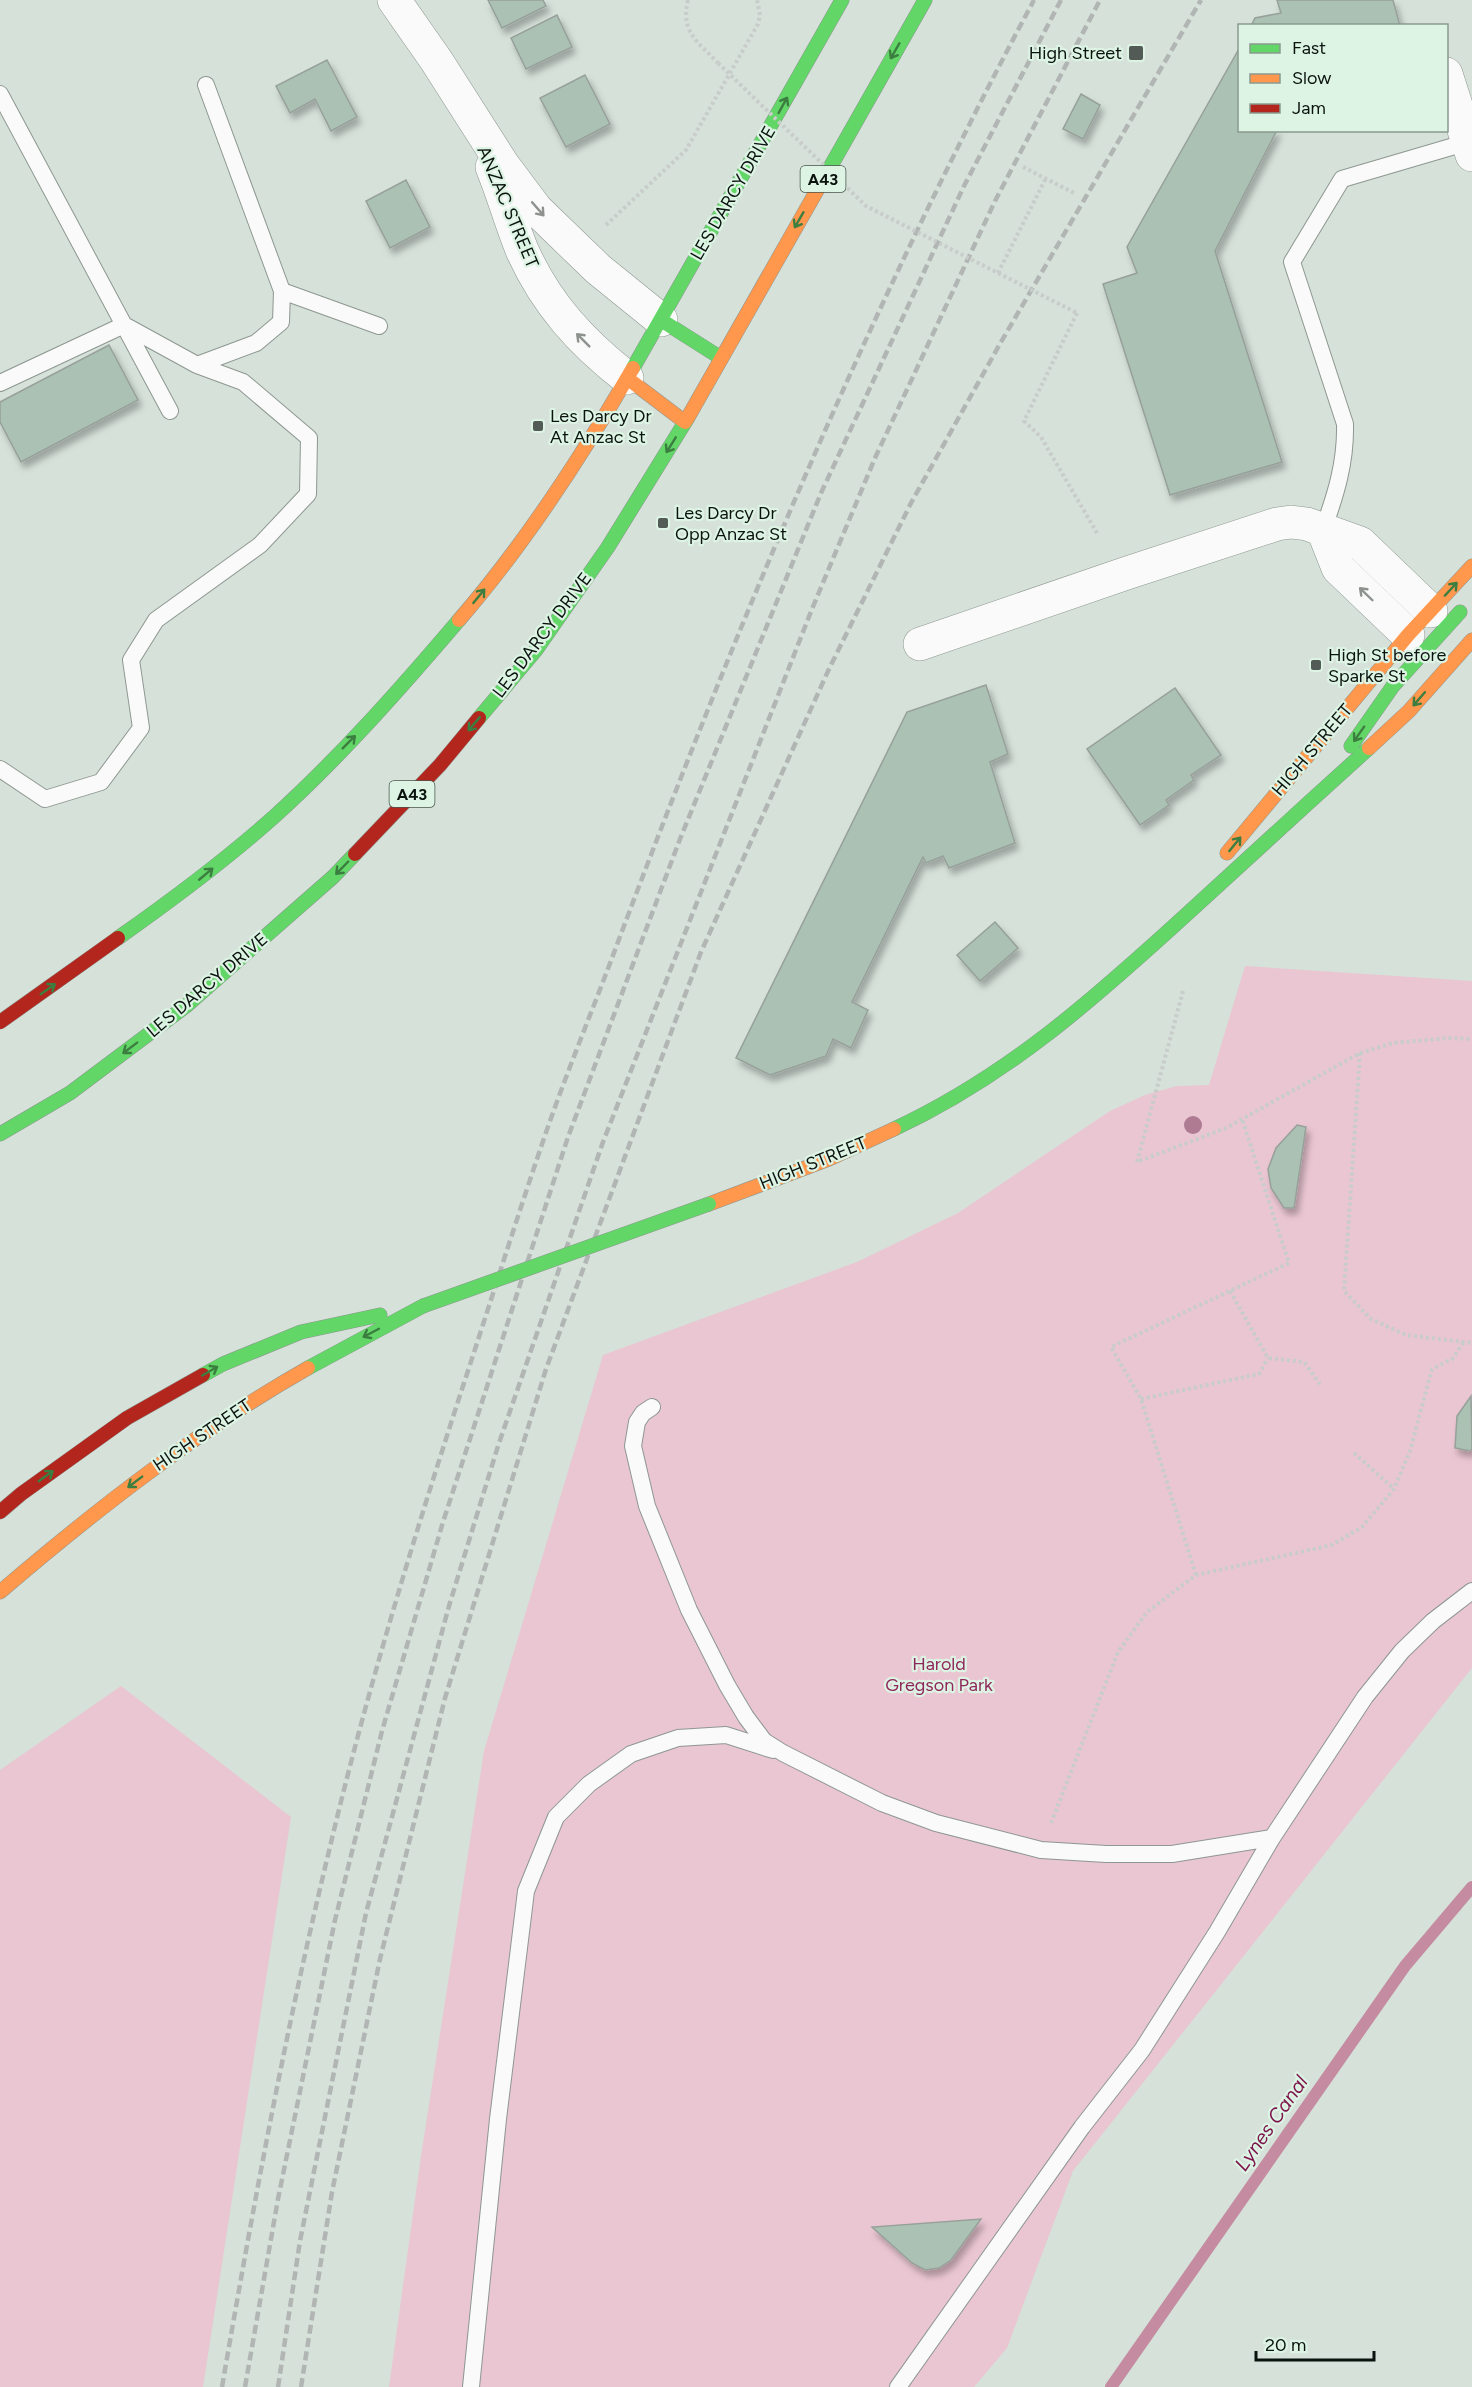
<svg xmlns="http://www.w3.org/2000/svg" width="1472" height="2387" font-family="Figtree,sans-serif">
<defs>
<filter id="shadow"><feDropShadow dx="3.5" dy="6" stdDeviation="3" flood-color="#0004"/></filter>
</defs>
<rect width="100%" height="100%" fill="#d5e1d9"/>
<path fill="#eac6d2" d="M1245 966 1472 981V1668L1073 2171 1007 2348 974 2387H389L421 2156 484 1751 603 1355 857 1262 958 1213 1110 1111 1145 1095 1177 1086 1209 1085Z
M121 1686 291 1817 203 2387H0V1770Z"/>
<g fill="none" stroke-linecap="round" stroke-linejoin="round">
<path stroke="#c48ba1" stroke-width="12" d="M1111 2387 1405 1966 1472 1887"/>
</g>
<path fill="#aac1b3" stroke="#97a09a" stroke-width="1.5" filter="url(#shadow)" d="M488 0H543L546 6 502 28Z
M1277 0H1393L1400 26H1251L1255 18 1281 13Z
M557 15 572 47 526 69 511 38Z
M1240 47V130H1277L1215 251 1282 462 1170 495 1103 284 1137 273 1127 247Z
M327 60 357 117 331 131 315 99 290 113 276 86Z
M585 75 610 124 566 147 540 98Z
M1081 94 1100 105 1083 139 1063 129Z
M406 180 430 227 390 248 366 201Z
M109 345 138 400 21 462 0 422V402Z
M986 685 1008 754 990 762 1015 843 949 868 943 856 926 863 923 857 852 1002 868 1010 851 1048 833 1039 826 1056 770 1075 736 1058 907 712Z
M1175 688 1221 755 1191 775 1194 780 1166 800 1169 805 1140 825 1087 749Z
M995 922 1018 948 980 981 957 955Z
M1297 1125 1306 1127 1294 1208H1284L1271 1188 1268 1169 1276 1148Z
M1471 1396 1472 1449 1470 1451 1455 1448 1457 1416Z
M981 2219 951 2260 939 2268 925 2270 912 2263 872 2227Z"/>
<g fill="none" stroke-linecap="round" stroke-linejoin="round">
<g stroke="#8e9791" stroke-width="18">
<path id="lane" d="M206 85 282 291 379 326
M0 94 170 411
M0 383 124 325 197 365 256 343 281 322 282 291
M1323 530C1336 494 1346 462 1345 424L1292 262 1342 179 1468 142
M0 769 45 799 101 782 141 728 131 660 156 620 260 545 308 494 309 438 243 382 197 365
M652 1407 643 1413 637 1422 633 1446 647 1506 689 1610 727 1685 746 1717 764 1741 783 1753 882 1803 936 1823 1041 1850 1106 1854H1172L1272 1838
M471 2387 498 2119 526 1891 556 1817 589 1784 631 1754 678 1738 726 1735 773 1750
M898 2387 1082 2127 1142 2050 1217 1932 1272 1838 1365 1697 1402 1651 1433 1621 1472 1591"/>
</g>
<g stroke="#8e9791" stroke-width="34">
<path id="street" d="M394 0 436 60 503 165 536 209 598 269 661 320
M1446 74 1472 155
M492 167C503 194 511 223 522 250 546 304 581 342 627 378
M1323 530 1338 568 1408 635
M920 644 1127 573 1277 524 1291 522 1307 524 1360 543 1431 611"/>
</g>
<g stroke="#8e9791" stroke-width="15">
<path id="fast" d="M824 178 925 0
M661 320 721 358
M633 368 842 0
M479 718 536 650 608 547 687 419
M1351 746 1393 686 1460 612
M118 938C172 900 226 860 276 815 342 755 401 688 459 620
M894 1129C1008 1076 1095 998 1187 914 1247 859 1308 803 1369 748
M0 1134 70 1093 186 1006 333 877 355 854
M308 1368 423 1306
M203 1375 223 1364 301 1332 380 1315"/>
</g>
<g stroke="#8e9791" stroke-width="15">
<path id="slow" d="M627 378 685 422
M687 419 824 178
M459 620C526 543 582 456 633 368
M1369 748 1409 711 1472 640
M1227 853 1408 635 1472 566
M709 1204 829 1159 894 1129
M0 1592C97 1509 197 1431 308 1368"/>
</g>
<g stroke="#8e9791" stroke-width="15">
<path id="jam" d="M355 854 440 765 479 718
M0 1022 118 938
M0 1512 21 1494 127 1418 203 1375"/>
</g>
<path stroke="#c8ccca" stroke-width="4" stroke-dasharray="3 3" stroke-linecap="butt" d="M688 0C680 32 698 42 718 63
M1023 167 1076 194
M606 225 686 150 758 24 760 15 757 0
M998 273 1046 178
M1077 313 1024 421 1041 437 1097 533
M1183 991 1137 1162 1226 1128 1360 1053 1393 1043 1449 1038 1472 1039
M1360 1053 1344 1291 1371 1319 1406 1335 1472 1343
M1230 1291 1268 1358 1304 1362 1320 1384
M1141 1399 1259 1374 1268 1358
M1354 1453 1394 1489
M1196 1575 1141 1399 1111 1347 1289 1263 1242 1119
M1051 1823 1118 1652 1147 1612 1196 1575 1332 1545 1362 1527 1394 1489 1410 1451 1432 1369 1452 1359 1463 1343"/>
<use href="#lane" stroke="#f9faf9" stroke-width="16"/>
<use href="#street" stroke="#f9faf9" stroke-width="33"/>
<use href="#fast" stroke="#63d668" stroke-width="14"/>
<use href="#slow" stroke="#ff974d" stroke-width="14"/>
<use href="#jam" stroke="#b3261e" stroke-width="14"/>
<path stroke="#b1b5b3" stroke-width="4.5" stroke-dasharray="9 4.5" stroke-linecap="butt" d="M222 2387C253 2207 286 2028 329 1851 366 1694 413 1540 463 1386 488 1310 512 1233 538 1156 559 1092 585 1029 609 966 732 636 868 310 1034 0
M245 2387 278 2199 335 1920 382 1731 443 1522 568 1137 680 839 821 493 964 186 1061 0
M278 2387 300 2241 366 1913 449 1606 498 1446 603 1142 812 609 875 458 995 201 1100 0
M301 2387 332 2192 380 1959 445 1698 546 1369 701 952 829 669 911 503 1001 342 1201 0"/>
<g stroke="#8e9791" stroke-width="15" stroke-linecap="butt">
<path id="fast-bridge" d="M423 1306 709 1204"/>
</g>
<path stroke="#c8ccca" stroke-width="4" stroke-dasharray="3 3" stroke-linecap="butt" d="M718 63 866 206 1077 313"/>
<use href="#fast-bridge" stroke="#63d668" stroke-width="14"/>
</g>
<circle fill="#af7b93" cx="1193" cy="1125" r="9"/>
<defs><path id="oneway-shaft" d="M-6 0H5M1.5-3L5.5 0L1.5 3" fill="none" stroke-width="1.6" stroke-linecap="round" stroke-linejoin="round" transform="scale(1.5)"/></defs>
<g stroke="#3b7e40">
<use href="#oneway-shaft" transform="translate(895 51) rotate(120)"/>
<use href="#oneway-shaft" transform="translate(783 105) rotate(-61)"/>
<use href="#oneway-shaft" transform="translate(799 220) rotate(120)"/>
<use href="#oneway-shaft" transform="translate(671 445) rotate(122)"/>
<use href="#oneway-shaft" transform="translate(1451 589) rotate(-47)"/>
<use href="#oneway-shaft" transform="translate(479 596) rotate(-51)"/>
<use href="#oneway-shaft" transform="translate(1419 699) rotate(131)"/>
<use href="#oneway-shaft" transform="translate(474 724) rotate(130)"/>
<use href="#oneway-shaft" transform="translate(1359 734) rotate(125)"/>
<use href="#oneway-shaft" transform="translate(349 742) rotate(-45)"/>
<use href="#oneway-shaft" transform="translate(1235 844) rotate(-51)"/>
<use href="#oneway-shaft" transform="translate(342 868) rotate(134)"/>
<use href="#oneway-shaft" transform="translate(206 874) rotate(-40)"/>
<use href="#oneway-shaft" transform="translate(48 989) rotate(-35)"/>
<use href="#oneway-shaft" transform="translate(130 1048) rotate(143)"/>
<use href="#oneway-shaft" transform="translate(371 1333) rotate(152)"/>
<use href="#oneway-shaft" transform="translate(210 1371) rotate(-30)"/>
<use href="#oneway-shaft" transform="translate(46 1476) rotate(-36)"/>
<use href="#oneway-shaft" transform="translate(135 1482) rotate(143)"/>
</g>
<g stroke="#8e928f">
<use href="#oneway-shaft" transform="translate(538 209) rotate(49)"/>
<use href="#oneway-shaft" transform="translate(583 340) rotate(-135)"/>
<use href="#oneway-shaft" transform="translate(1366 594) rotate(-136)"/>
</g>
<g fill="#525b55" stroke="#ddf4e4" stroke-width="2">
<rect x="1128" y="45" width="16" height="16" rx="3"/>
<rect x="532" y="420" width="12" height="12" rx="3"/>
<rect x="657" y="517" width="12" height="12" rx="3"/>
<rect x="1310" y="659" width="12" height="12" rx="3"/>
</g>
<g text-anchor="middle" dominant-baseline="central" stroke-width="4.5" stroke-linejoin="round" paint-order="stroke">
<g fill="#ddf4e4" stroke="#4a564e" stroke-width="1.5">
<rect x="800.5" y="166" width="45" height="26" rx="4.5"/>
<rect x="389.5" y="781" width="45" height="26" rx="4.5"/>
</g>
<g font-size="16" font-weight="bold" fill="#0b130e">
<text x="823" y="179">A43</text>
<text x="412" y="794">A43</text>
</g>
<g font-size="18" fill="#0b130e" stroke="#ddf4e4" text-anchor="start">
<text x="1122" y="53" text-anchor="end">High Street</text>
<text x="550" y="416">Les Darcy Dr<tspan x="550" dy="21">At Anzac St</tspan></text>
<text x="675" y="513">Les Darcy Dr<tspan x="675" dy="21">Opp Anzac St</tspan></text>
<text x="1328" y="655">High St before<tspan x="1328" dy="21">Sparke St</tspan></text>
</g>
<g font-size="18" fill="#0b130e" stroke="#ddf4e4">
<text transform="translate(733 193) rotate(-60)">LES DARCY DRIVE</text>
<text transform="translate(508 207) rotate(67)">ANZAC STREET</text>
<text transform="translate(542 635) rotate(-53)">LES DARCY DRIVE</text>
<text transform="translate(1312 750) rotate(-50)">HIGH STREET</text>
<text transform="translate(207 985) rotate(-40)">LES DARCY DRIVE</text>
<text transform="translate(813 1163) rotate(-22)">HIGH STREET</text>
<text transform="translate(202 1435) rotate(-34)">HIGH STREET</text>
</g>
<g font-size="18" fill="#90275a" stroke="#ddf4e4">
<text x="939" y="1664">Harold<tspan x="939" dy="21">Gregson Park</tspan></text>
</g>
<g font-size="20" font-style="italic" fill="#7e144c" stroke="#ddf4e4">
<text transform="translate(1271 2123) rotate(-55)">Lynes Canal</text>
</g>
</g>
<rect x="1238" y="24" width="210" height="108" fill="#ddf4e4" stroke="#899a8e" stroke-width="1.5"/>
<rect x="1250" y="44" width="30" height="9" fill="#63d668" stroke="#899a8e" stroke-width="1.5"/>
<text x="1292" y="54" font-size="18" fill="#0b130e">Fast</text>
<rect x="1250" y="74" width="30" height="9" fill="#ff974d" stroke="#899a8e" stroke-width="1.5"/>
<text x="1292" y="84" font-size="18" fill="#0b130e">Slow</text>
<rect x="1250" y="104" width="30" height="9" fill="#b3261e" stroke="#899a8e" stroke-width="1.5"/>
<text x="1292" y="114" font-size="18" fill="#0b130e">Jam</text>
<path d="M1256 2351v9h118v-9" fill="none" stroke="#0b130e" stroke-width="3"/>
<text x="1265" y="2351" font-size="18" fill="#0b130e" stroke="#ddf4e4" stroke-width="4.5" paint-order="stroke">20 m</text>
</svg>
